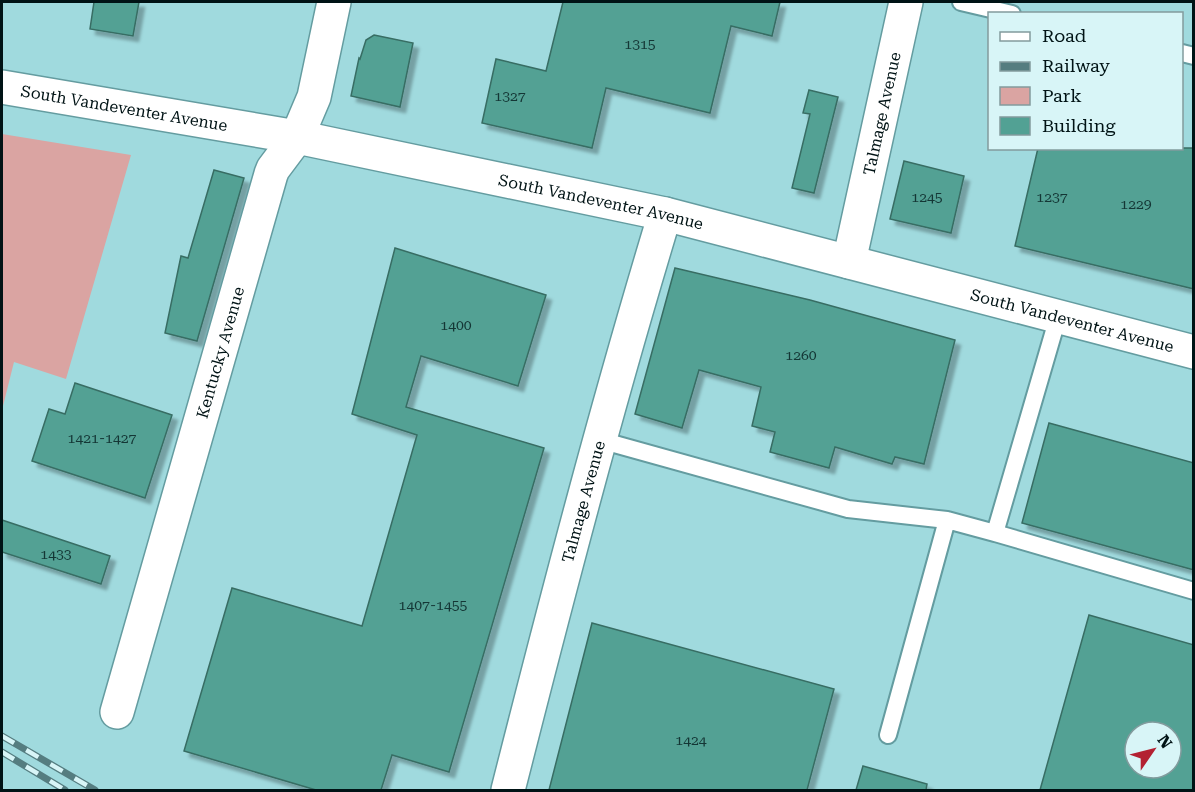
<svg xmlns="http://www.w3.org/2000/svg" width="1195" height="792" font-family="'Roboto Serif',serif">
<defs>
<filter id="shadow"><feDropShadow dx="5.5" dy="5.5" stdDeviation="1.5" flood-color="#0004"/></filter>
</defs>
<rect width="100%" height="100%" fill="#a0dade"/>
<path fill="#daa4a2" d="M2 134 131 155 66 379 14 362 2 410Z"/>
<path fill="#52a194" stroke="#386d64" stroke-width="1.5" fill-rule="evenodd" filter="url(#shadow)" d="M94 2H139L133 36 90 29Z
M563 2H780L772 36 731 26 710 113 606 88 592 148 482 123 496 59 546 71Z
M374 35 413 43 400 107 351 96 359 58 360 59 366 40Z
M809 90 838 97 814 193 792 188 810 114 803 113Z
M1038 148H1194V289L1015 246Z
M904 161 964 176 951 233 890 219Z
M214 170 244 178 197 341 165 333 181 256 188 258Z
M395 248 546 295 518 386 421 356 406 407 544 448 449 772 392 755 381 790H316L184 751 232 588 362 626 417 435 352 414Z
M675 268 810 300 955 340 924 464 895 457 892 464 835 447 829 468 770 452 775 432 752 426 761 387 699 370 682 428 635 414Z
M75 383 172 415 145 498 32 461 49 409 65 414Z
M1049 423 1194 463V570L1022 523Z
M2 520 110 556 101 584 2 552Z
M1089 615 1194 645V790H1040ZM1135 732H1171V768H1135Z
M592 623 834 689 807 790H549Z
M863 766 927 784 926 790H856Z"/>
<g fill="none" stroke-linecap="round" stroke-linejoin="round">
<g stroke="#649ca0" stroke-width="20">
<path id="lane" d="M961 2 1012 14
M1182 53 1194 56
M1058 317 995 533 1194 591
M600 440 848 509 947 520 995 533
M888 735 947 520"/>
</g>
<g stroke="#649ca0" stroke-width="36">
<g id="street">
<path id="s1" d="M849 262 906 2"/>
<path id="s2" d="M117 712 271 174 273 169 297 137 314 97 334 2"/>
<path id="s3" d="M508 790C557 597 607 405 665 214"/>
</g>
</g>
<g stroke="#649ca0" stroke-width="36">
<g id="secondary">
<path id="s4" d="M2 87 297 137 665 214 1194 352"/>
</g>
</g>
<use href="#lane" stroke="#fff" stroke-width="16"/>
<use href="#street" stroke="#fff" stroke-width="33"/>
<use href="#secondary" stroke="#fff" stroke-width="33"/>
<g stroke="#557d80" stroke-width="7">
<path id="rail" d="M2 736 95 790
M2 752 65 790"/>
</g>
<use href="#rail" stroke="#d8f5f7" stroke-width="4.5" stroke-dasharray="14" stroke-linecap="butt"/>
</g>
<g text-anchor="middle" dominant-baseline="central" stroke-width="5" stroke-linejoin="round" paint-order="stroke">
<g font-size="14" fill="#143635">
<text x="640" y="44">1315</text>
<text x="510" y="96">1327</text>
<text x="927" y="197">1245</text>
<text x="1052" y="197">1237</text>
<text x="1136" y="204">1229</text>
<text x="456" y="325">1400</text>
<text x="801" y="355">1260</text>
<text x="102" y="438">1421-1427</text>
<text x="56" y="554">1433</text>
<text x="433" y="605">1407-1455</text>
<text x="691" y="740">1424</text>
</g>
<g font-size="16" fill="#001315" stroke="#d8f5f7">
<text stroke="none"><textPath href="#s4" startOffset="124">South Vandeventer Avenue</textPath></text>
<text stroke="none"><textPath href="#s1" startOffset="152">Talmage Avenue</textPath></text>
<text stroke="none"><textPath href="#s4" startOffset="610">South Vandeventer Avenue</textPath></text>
<text stroke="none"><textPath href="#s4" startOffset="1096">South Vandeventer Avenue</textPath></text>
<text stroke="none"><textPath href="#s2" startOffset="374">Kentucky Avenue</textPath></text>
<text stroke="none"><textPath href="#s3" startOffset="298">Talmage Avenue</textPath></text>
</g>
</g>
<rect width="1195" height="792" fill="none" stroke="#001315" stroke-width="6"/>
<rect x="988" y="12" width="195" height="138" fill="#d8f5f7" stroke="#829b9d" stroke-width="1.5"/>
<rect x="1000" y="32" width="30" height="9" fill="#ffffff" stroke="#829b9d" stroke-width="1.5"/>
<text x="1042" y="42" font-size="18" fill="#001315">Road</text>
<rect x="1000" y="62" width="30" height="9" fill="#557d80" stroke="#829b9d" stroke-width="1.5"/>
<text x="1042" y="72" font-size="18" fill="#001315">Railway</text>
<rect x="1000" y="87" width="30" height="18" fill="#daa4a2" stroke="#829b9d" stroke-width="1.5"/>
<text x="1042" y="102" font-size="18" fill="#001315">Park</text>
<rect x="1000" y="117" width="30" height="18" fill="#52a194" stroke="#829b9d" stroke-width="1.5"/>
<text x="1042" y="132" font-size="18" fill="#001315">Building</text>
<g transform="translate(1153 750) rotate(55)"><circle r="28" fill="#d8f5f7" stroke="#829b9d" stroke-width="1.5"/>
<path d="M0-4.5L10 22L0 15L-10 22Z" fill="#b32132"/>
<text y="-9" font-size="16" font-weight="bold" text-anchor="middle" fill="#001315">N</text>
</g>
</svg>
